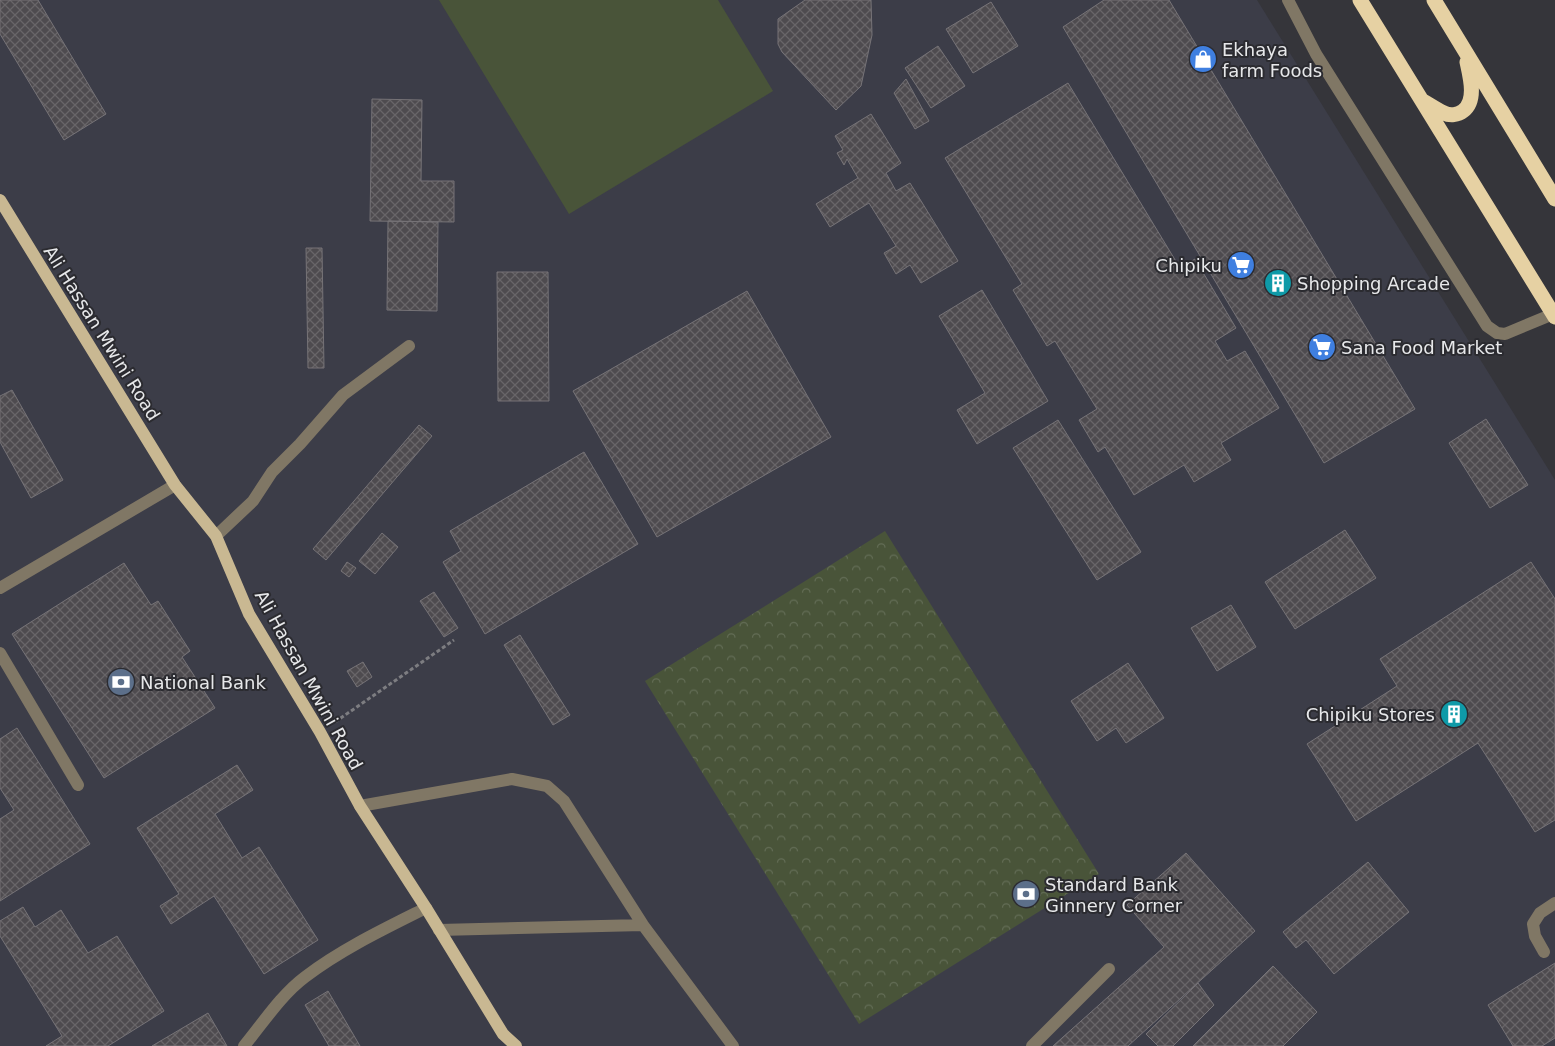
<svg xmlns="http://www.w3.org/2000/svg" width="1555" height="1046" font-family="'DejaVu Sans',sans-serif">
<defs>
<pattern id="park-crowns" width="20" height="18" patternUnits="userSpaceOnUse" patternTransform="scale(1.25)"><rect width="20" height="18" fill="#495439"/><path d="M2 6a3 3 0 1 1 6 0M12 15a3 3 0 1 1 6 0" fill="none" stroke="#636d56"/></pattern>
<pattern id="building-cross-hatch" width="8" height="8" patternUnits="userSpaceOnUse" patternTransform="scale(1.25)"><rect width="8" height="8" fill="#4e4b4f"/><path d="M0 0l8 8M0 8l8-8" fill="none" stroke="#686568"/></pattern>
</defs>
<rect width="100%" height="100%" fill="#35353a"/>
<path fill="#3c3d48" d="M0 0H1257L1555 480V1046H0Z"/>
<path fill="url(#park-crowns)" d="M885 531 1099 874 859 1024 645 681Z"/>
<path fill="#495439" d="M439 0H718L773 91 569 214Z"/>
<path fill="url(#building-cross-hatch)" stroke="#767377" d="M0 0H38L106 114 64 140 0 34Z
M805 0H871L872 35 861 86 836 110 782 52 778 44V19Z
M1104 0H1169L1415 409 1324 463 1063 27Z
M991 2 1018 46 973 73 946 29Z
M938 46 965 86 931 108 905 68Z
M906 79 929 121 915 129 894 93Z
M1068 83 1180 268 1195 259 1236 328 1215 341 1227 361 1245 351 1279 408 1221 443 1231 460 1194 482 1184 465 1134 495 1105 447 1098 452 1079 420 1097 409 1055 341 1047 346 1013 290 1022 284 945 158Z
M372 99 422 100 421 181H454V222L370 221Z
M871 114 901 163 886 173 896 191 910 183 958 261 921 283 910 265 896 274 884 253 896 246 869 203 830 227 816 204 858 178 847 159 844 165 837 153 843 150 835 136Z
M388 221 438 222 437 311 387 310Z
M306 248H322L324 368H308Z
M497 272H548L549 401H498Z
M982 290 1048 401 977 444 957 410 985 393 939 316Z
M747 291 831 437 657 537 573 391Z
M12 390 63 480 31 498 0 442V396Z
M1486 419 1528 485 1490 508 1449 443Z
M1058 420 1141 552 1097 580 1013 448Z
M419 425 432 436 326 560 313 549Z
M584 452 638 544 485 634 443 562 461 551 450 531Z
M1345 530 1376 578 1295 629 1265 582Z
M382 533 398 547 375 574 359 561Z
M347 562 356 568 349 577 341 571Z
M1531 562 1555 599V820L1535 832 1478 743 1356 821 1307 744 1397 686 1380 659Z
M124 563 151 605 158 601 190 651 182 657 215 708 104 778 12 634Z
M434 592 458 628 444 637 420 601Z
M1231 605 1256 647 1217 671 1191 628Z
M520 635 570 715 553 725 504 645Z
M363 662 372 677 357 687 347 671Z
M1128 663 1164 718 1126 743 1116 728 1097 741 1071 701Z
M17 728 90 844 0 901V819L14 810 0 788V739Z
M237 765 253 790 215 814 242 858 259 847 318 940 264 974 214 896 171 924 160 906 179 894 137 828Z
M1186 853 1255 931 1128 1046H1053L1164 947 1127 905Z
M1368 862 1409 912 1334 974 1306 940 1296 948 1283 932Z
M23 907 35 927 61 910 88 953 117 936 164 1011 108 1046H46L62 1036 0 936V921Z
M1555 963V1038L1542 1046H1513L1488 1005Z
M1273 966 1317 1012 1283 1046H1193Z
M1198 983 1214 1005 1173 1046H1158L1146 1034Z
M328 991 360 1046H329L305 1005Z
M208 1013 227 1046H152Z"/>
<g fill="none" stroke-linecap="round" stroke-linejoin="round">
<path stroke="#7d7d81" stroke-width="3" stroke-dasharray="4 2.5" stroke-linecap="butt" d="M335 722 454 640"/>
<path stroke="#807765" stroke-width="12" d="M1288 0 1316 54 1487 326 1497 333 1505 334 1553 314
M216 536 253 501 272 472 300 444 343 395 409 346
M0 588 175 485
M0 653 78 785
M360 806 512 779 547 786 564 801 643 925 733 1046
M439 930 643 925
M1544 952 1535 936 1533 924 1540 913 1555 903
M244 1046C263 1023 281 995 305 977 342 949 384 929 426 908
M1032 1046 1109 969"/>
<path stroke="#c9b892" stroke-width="12" d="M0 200 175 485 216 536 249 614 320 732 360 806 426 908 503 1034 516 1046"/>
<path stroke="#e6d1a3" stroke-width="15" d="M1360 0 1555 317
M1434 0 1555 199
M1423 101C1430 105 1437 110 1444 113 1450 116 1458 115 1463 111 1477 101 1470 76 1467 62"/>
</g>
<defs>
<g id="shop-disc" transform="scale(1.4375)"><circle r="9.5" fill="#3f7fe0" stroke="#2b2b30"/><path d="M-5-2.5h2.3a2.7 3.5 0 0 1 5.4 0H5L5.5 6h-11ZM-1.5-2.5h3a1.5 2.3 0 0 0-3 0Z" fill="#fff"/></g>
<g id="supermarket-disc" transform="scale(1.4375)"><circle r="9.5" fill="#3f7fe0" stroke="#2b2b30"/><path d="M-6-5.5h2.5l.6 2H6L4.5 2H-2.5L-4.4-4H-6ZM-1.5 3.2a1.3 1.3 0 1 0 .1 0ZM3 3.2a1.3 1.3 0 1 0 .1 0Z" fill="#fff"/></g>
<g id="building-disc" transform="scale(1.4375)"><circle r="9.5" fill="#0f9aa8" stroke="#2b2b30"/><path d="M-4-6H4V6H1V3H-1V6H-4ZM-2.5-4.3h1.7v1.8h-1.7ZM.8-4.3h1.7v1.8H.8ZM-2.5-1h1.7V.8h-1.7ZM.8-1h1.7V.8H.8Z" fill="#fff"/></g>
<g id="bank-disc" transform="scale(1.4375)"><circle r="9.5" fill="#5c6f8a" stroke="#2b2b30"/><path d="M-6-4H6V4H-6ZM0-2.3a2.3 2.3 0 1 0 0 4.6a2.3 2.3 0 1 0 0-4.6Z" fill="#fff"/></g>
</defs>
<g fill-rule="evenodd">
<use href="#shop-disc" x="1203" y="59"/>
<use href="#supermarket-disc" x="1241" y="265"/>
<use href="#building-disc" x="1278" y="283"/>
<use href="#supermarket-disc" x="1322" y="347"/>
<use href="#bank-disc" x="121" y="682"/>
<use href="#building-disc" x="1454" y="714"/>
<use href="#bank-disc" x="1026" y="894"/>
</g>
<g text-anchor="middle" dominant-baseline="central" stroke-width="4" stroke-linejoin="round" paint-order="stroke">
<g font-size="18" fill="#e7e8ea" stroke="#2b2b30" text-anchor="start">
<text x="1222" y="49">Ekhaya<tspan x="1222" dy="21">farm Foods</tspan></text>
<text x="1222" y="265" text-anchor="end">Chipiku</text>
<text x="1297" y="283">Shopping Arcade</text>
<text x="1341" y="347">Sana Food Market</text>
<text x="140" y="682">National Bank</text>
<text x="1435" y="714" text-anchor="end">Chipiku Stores</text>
<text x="1045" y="884">Standard Bank<tspan x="1045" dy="21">Ginnery Corner</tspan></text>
</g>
<g font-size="18" fill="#e7e8ea" stroke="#2b2b30">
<text transform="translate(102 333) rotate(58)">Ali Hassan Mwini Road</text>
<text transform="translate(309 680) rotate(61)">Ali Hassan Mwini Road</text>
</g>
</g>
</svg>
